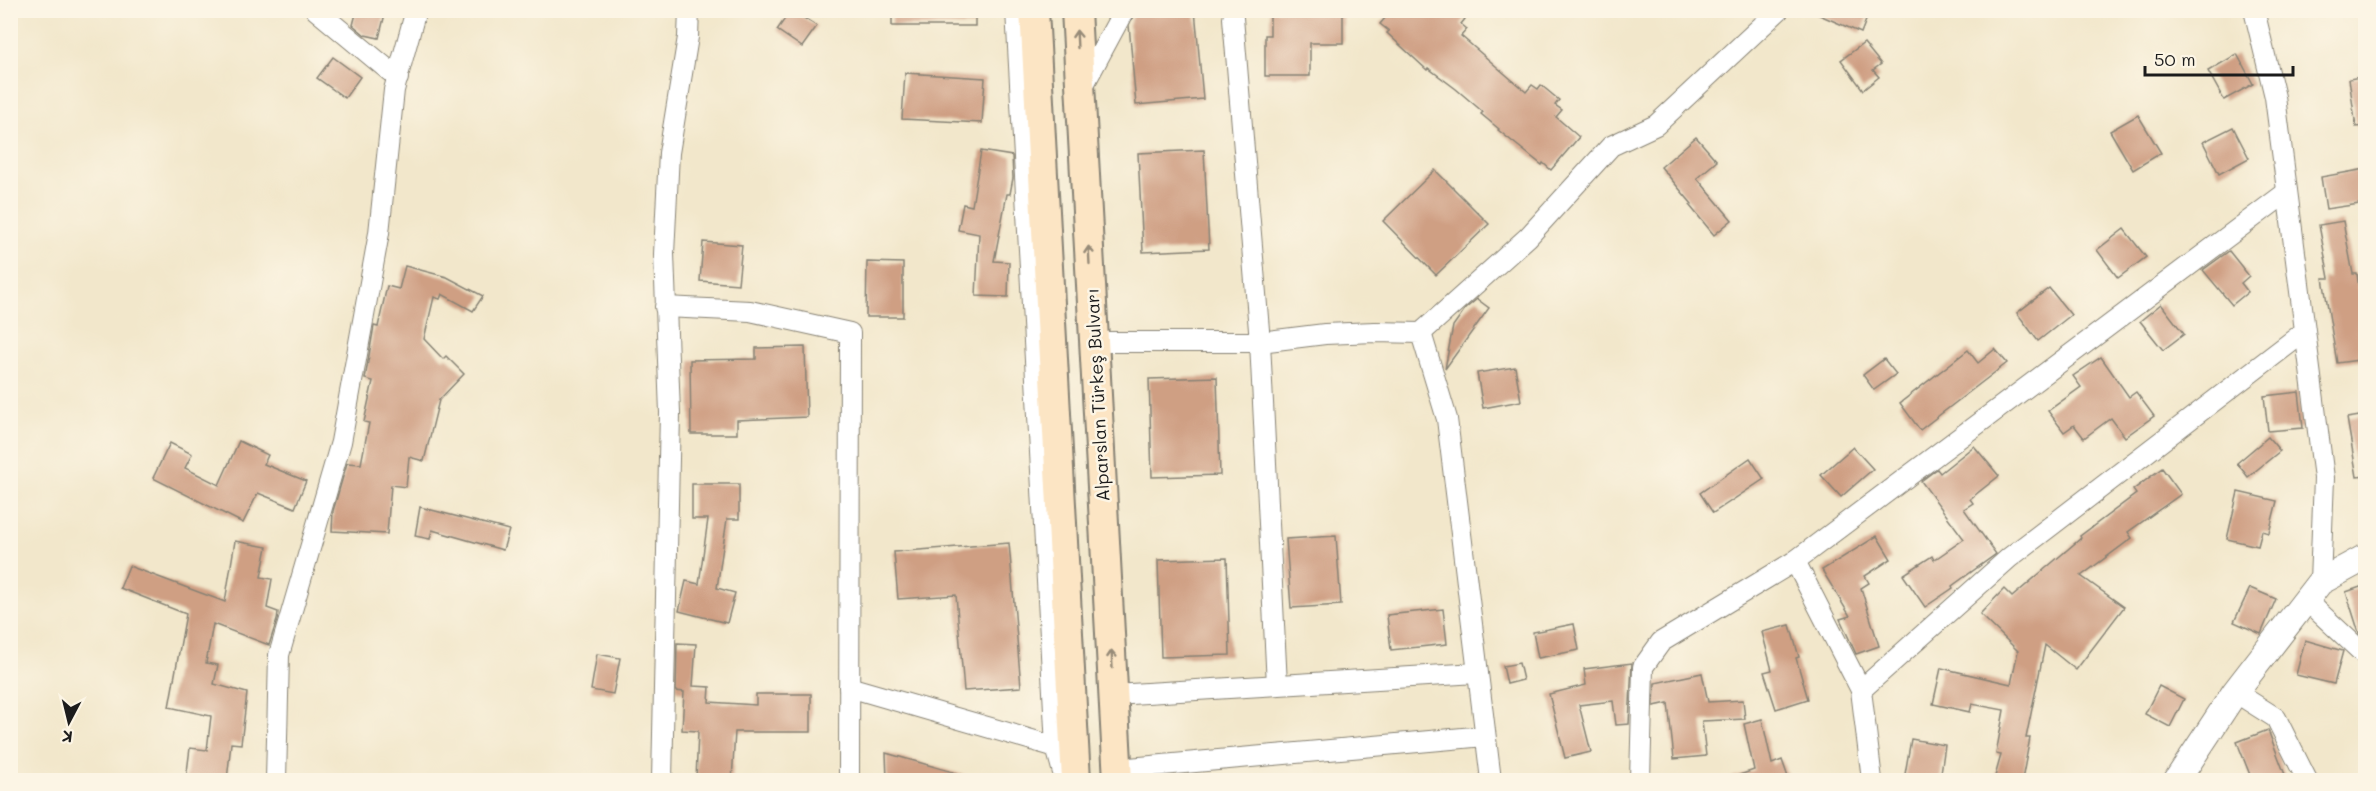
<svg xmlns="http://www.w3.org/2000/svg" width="2376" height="791" font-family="Mali,sans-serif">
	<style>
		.building { fill: #cf9f83 }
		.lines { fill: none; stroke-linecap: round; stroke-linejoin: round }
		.minor-casing { stroke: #878274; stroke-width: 22 }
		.tertiary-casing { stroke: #878274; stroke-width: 28 }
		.secondary-casing { stroke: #878274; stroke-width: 32 }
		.minor { stroke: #fff; stroke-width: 20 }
		.tertiary { stroke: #fff; stroke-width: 26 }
		.secondary { stroke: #fce5c4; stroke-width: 28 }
		.oneway { stroke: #978b78 }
		.labels { text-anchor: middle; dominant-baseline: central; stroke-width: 5; stroke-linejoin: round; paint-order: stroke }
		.street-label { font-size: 18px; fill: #1c1c1c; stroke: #fcf5e5 }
	</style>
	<rect width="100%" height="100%" fill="#fcf5e5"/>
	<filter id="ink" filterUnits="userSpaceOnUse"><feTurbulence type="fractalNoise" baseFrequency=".0167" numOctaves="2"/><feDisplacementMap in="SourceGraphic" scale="12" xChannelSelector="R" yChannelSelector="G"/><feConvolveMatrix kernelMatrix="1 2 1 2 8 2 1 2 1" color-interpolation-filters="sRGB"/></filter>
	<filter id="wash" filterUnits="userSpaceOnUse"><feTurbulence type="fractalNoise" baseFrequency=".008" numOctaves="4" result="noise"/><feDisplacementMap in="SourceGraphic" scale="24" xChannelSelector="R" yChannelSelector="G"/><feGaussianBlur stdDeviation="1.35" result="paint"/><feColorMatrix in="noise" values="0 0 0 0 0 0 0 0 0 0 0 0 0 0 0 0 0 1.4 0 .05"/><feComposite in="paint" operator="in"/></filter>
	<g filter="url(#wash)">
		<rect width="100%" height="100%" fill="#f2e7cb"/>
		<g id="blocks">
			<g class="building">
				<path d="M357 10H386L379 38 365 35 353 25Z"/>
				<path d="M791 10 817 26 802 47 777 30Z"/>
				<rect x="892" y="10" width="83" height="16"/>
				<path d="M1136 10H1195L1203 99 1136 105 1129 25Z"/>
				<path d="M1270 10H1343V43H1310V76H1265V35H1270Z"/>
				<path d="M1392 10H1454L1465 19 1461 24 1467 29 1461 36 1526 92 1532 85 1538 89 1541 85 1559 100 1555 105 1562 110 1556 117 1579 137 1551 170 1543 163 1542 165 1498 130 1499 129 1481 114 1483 112 1456 89 1428 68 1427 70 1387 33 1389 31 1380 24Z"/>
				<path d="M1808 10H1870L1861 33Z"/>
				<path d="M1864 43 1881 64 1873 70 1879 77 1863 90 1841 60Z"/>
				<path d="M2237 54 2253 84 2224 100 2208 71Z"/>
				<path d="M333 57 360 77 345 98 317 78Z"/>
				<path d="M905 73 985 78 982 123 902 119Z"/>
				<path d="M2366 76V126L2356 127 2349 79Z"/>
				<path d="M2138 115 2161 153 2133 170 2110 131Z"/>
				<path d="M2233 127 2249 158 2219 174 2203 142Z"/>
				<path d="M1696 137 1717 161 1697 178 1732 220 1714 235 1690 206 1692 204 1661 167Z"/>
				<path d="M1204 150 1209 249 1143 252 1138 153Z"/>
				<path d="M981 151 1012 156 1013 178 1010 194H1007L994 261 1009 262 1008 297 976 296 979 234 958 230 963 204 972 206Z"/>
				<path d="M2366 169V203L2326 209 2321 177Z"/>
				<path d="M1435 170 1489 224 1436 275 1383 221Z"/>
				<path d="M2343 221 2353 274H2357L2360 296 2366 295V359L2337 363 2323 278H2329L2319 225Z"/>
				<path d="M2124 229 2146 257 2118 278 2097 250Z"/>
				<path d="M703 242 742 245 738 284 700 281Z"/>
				<path d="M2229 251 2249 276 2241 283 2248 292 2232 305 2203 270Z"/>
				<path d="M867 262 903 263V317H866Z"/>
				<path d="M405 266 447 277 483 296 473 311 442 294 440 299 434 297 424 339 443 359 446 356 464 374 439 400 424 461 409 457 406 487 391 485 387 534 332 531 333 511 347 463 361 464 369 423 364 422 373 381 365 379 374 326 378 327 387 286 399 289Z"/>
				<path d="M2049 288 2071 315 2038 341 2017 313Z"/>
				<path d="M1477 299 1489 308 1445 369 1453 326 1465 309Z"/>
				<path d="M2161 304 2184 334 2163 350 2140 321Z"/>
				<path d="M805 347 807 417 737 420V434H691L690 360 756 359V348Z"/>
				<path d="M1995 349 2007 363 1920 430 1900 403 1968 350 1978 363Z"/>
				<path d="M2101 357 2129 397 2136 392 2154 416 2125 437 2111 418 2084 438 2074 425 2064 432 2048 411 2081 387 2073 376Z"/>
				<path d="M1884 359 1896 374 1874 390 1863 375Z"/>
				<path d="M1515 367 1521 401 1483 408 1477 373Z"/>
				<path d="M1217 377 1220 475 1152 477 1149 379Z"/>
				<path d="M2299 392 2303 428 2268 431 2264 396Z"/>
				<path d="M2366 415V476L2357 477 2347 418Z"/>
				<path d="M2268 437 2280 451 2248 477 2237 463Z"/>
				<path d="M239 441 268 455 264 464 306 481 295 508 258 493 243 523 153 478 170 443 192 454 185 468 219 485Z"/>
				<path d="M1974 446 1999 476 1970 499 1973 503 1964 509 1996 554 1952 586 1953 588 1925 607 1903 575 1932 556 1934 560 1964 539 1921 481 1937 469 1940 473Z"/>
				<path d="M1853 447 1873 469 1841 497 1821 475Z"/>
				<path d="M1750 458 1764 479 1713 513 1700 493Z"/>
				<path d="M2162 468 2181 494 2128 532 2132 538 2081 576 2124 607 2076 670 2045 645 2026 738H2030L2022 780H1994L2001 755 1996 754 2004 710 1972 704 1970 712 1933 704 1941 668 2011 684 2018 651 1980 614 2004 589 2012 597 2081 538 2080 536 2136 494 2133 490Z"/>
				<path d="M692 484H739V519H727L717 588 735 593 727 623 679 611 686 581 699 584 708 519H692Z"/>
				<path d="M2238 492 2277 501 2269 533 2262 531 2258 546 2227 539Z"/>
				<path d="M420 507 509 530 503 550 432 530 430 539 415 536Z"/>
				<path d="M1336 536 1341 605 1291 608 1286 539Z"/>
				<path d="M1877 536 1891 559 1865 576 1869 583 1861 588 1879 646 1856 654 1840 619 1850 616 1822 570Z"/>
				<path d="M235 541 267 547 261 577 272 579 267 608 278 612 277 620 269 645 213 624 206 663 218 665 214 684 247 693 241 744 231 743 227 780H186L190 748 207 750 211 716 169 707 186 614 120 588 129 566 225 602Z"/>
				<path d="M1009 543 1021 687 964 691 956 595 898 599 894 552Z"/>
				<path d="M1227 558 1230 655 1161 657 1158 560Z"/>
				<path d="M2366 585V639L2359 633 2346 592Z"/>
				<path d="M2250 588 2276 599 2261 634 2234 622Z"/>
				<path d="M1443 609 1447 644 1391 650 1387 615Z"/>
				<path d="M1574 624 1579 650 1538 658 1533 632Z"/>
				<path d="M1790 625 1799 657 1796 658 1808 699 1776 709 1764 672 1772 670 1762 632Z"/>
				<path d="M2305 640 2343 651 2334 684 2296 675Z"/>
				<path d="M677 643 696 644 693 686 710 687 709 702 756 705V694H811V732H735L732 780H696L698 731 682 730 684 692 676 691Z"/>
				<path d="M597 654 620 658 613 694 591 690Z"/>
				<path d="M1519 663 1523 680 1507 684 1503 666Z"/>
				<path d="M1632 663 1629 724 1616 725 1613 701 1579 705 1591 752 1565 758 1549 694 1586 685 1584 669Z"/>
				<path d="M1702 673 1708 702 1743 700 1745 719 1702 721 1706 756 1674 759 1668 703 1654 706 1655 683Z"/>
				<path d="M2159 686 2184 699 2170 727 2145 714Z"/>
				<path d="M1762 719 1772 764 1782 760 1789 780H1732L1731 778 1754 770 1744 724Z"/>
				<path d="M2268 730 2287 780H2252L2237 742Z"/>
				<path d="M1911 739 1945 745 1940 780H1904Z"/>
				<path d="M886 753 967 776 966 780H887Z"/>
			</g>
		</g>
	</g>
	<g filter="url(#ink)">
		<use href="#blocks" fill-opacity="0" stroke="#878274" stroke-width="1.5"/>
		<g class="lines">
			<defs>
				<g id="minor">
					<path d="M316 10 398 78"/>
					<path d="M1016 10 1056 747 1065 780"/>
					<path d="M2254 10 2275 97 2324 478 2320 582"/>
					<path d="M1233 18 1260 342 1277 685"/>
					<path d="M1081 90 1124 10"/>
					<path d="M665 307 750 311 850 333 849 780"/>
					<path d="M1421 333 1528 237 1611 146 1656 125 1779 10"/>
					<path d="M1094 342H1260L1325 334 1375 332 1421 333 1447 419 1491 780"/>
					<path d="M1795 561 1861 690 1872 780"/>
					<path d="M2306 600 2366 656"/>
					<path d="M849 687 1056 747"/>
					<path d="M1861 690 2009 558 2304 332"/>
					<path d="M2235 692 2276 718 2307 780"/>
					<path d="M1114 695 1477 673"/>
					<path d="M1118 769 1485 736"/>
					<path d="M276 780 279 655 341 442 379 233 394 90 416 10"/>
					<path d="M662 780 670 413 664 254 669 153 688 37 689 10"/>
					<path d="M1640 780 1643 667 1661 642 1795 561 2287 192"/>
				</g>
				<path id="tertiary" d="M2177 780 2235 692 2320 582 2366 557"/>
				<g id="secondary">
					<path d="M1034 10 1076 780"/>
					<path d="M1076 10 1118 780"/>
				</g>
			</defs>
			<use href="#minor" class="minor-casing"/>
			<use href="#tertiary" class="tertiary-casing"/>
			<use href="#secondary" class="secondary-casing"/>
			<use href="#minor" class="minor"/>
			<use href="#tertiary" class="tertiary"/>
			<use href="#secondary" class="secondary"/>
		</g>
		<defs><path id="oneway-shaft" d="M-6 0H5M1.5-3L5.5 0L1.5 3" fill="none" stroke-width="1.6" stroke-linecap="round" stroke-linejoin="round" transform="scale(1.5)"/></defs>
		<g class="oneway">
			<use href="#oneway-shaft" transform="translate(1077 39) rotate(-93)"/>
			<use href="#oneway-shaft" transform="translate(1089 255) rotate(-93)"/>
			<use href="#oneway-shaft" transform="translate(1112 659) rotate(-93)"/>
		</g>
	</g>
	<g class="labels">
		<g class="street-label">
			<text transform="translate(1097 395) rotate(-93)">Alparslan Türkeş Bulvarı</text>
		</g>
	</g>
	<rect width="2376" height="791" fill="none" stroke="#fcf5e5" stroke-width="36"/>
	<g transform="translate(69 722) rotate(187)" stroke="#fcf5e5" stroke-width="4.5" paint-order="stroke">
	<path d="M0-4.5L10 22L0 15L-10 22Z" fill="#1c1c1c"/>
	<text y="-9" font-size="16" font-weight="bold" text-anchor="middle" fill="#1c1c1c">K</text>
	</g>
	<path d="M2145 66v9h148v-9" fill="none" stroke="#1c1c1c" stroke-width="3"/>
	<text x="2154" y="66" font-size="18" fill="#1c1c1c" stroke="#fcf5e5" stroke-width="4.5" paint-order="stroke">50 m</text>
</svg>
